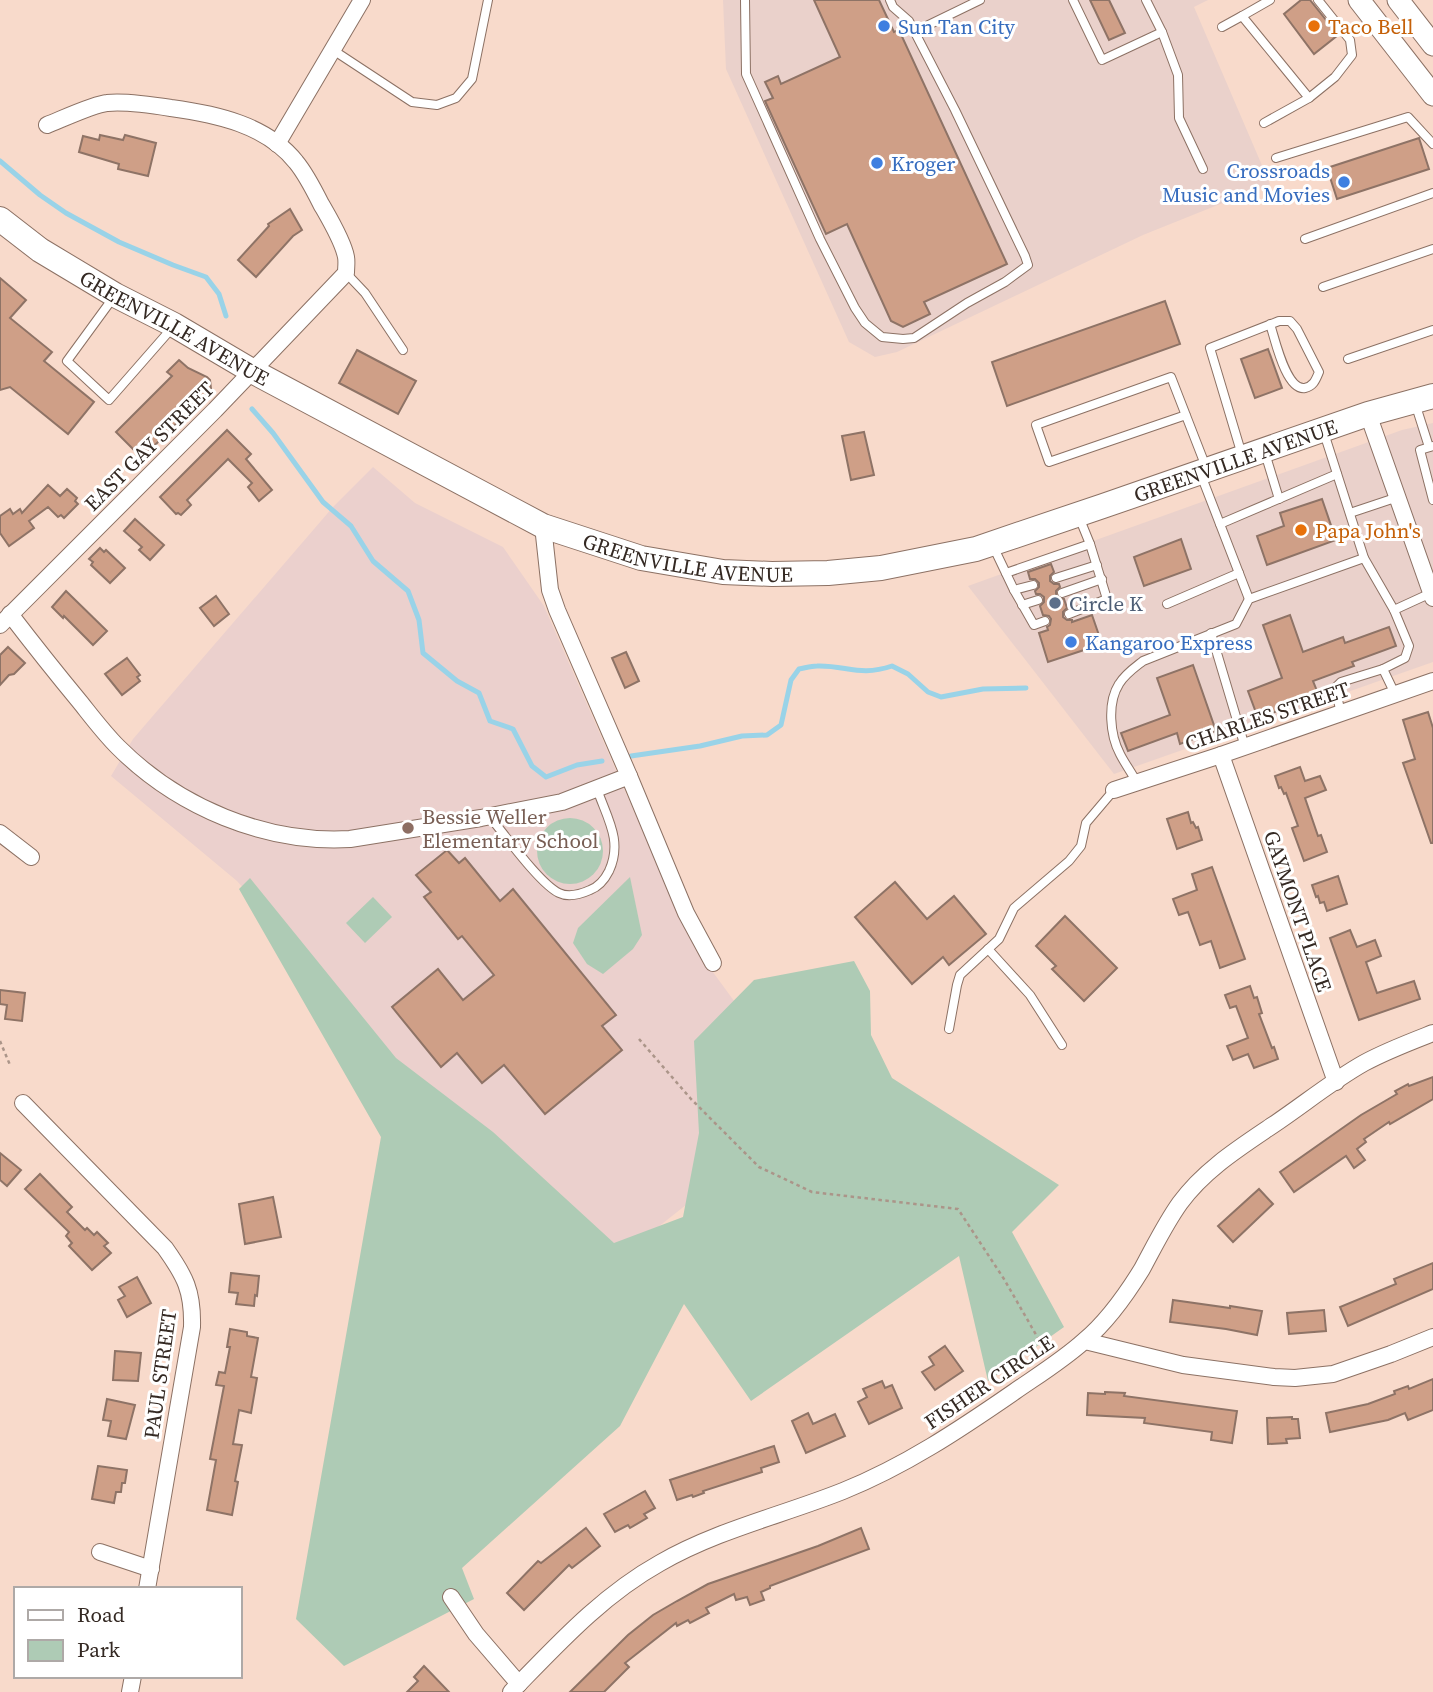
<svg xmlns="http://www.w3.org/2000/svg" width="1433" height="1692" font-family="'Source Serif 4',serif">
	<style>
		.commercial { fill: #ead1cb }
		.education { fill: #ebd0cd }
		.green { fill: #aecbb5 }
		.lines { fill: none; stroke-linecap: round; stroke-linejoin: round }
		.stream { stroke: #99d3e8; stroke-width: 5 }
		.building { fill: #cf9f87; stroke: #8e7366; stroke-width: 2 }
		.lane-casing { stroke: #8c7164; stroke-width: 10 }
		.street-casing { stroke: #8c7164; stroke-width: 18 }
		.secondary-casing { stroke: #8c7164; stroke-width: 23 }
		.primary-casing { stroke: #8c7164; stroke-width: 26 }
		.path { stroke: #ab9589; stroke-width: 2.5; stroke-dasharray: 3.5 3.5; stroke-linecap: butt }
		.lane { stroke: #fff; stroke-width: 8 }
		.street { stroke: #fff; stroke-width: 16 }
		.secondary { stroke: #fff; stroke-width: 21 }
		.primary { stroke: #fff; stroke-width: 24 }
		.shop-dot { fill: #3f7fe0; stroke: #fff; stroke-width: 2.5 }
		.food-dot { fill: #e8710a; stroke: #fff; stroke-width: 2.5 }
		.service-dot { fill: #5c6f8a; stroke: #fff; stroke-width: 2.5 }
		.education-dot { fill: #8d6e63; stroke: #fff; stroke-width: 2.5 }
		.labels { text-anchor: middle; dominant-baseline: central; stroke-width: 6; stroke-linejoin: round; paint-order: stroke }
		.shop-label { font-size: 21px; fill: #366cbe; stroke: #fff; text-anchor: start }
		.food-label { font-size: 21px; fill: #c56008; stroke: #fff; text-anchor: start }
		.street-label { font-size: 21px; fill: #342923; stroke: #fff }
		.service-label { font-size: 21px; fill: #4e5e75; stroke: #fff; text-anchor: start }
		.education-label { font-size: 21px; fill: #785e54; stroke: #fff; text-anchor: start }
	</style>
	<rect width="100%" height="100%" fill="#f8dacb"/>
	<g class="commercial">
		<path d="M723 0H1208L1194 7 1270 184 1143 235 897 352 875 357 849 342 726 69Z"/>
		<path d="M1433 423V662L1114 774 968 586 1402 430Z"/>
	</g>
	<path class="education" d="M373 467 415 503 503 547 544 606 685 928 696 949 811 1106 605 1269 385 1059 305 957 237 881 111 776 133 739 333 507Z"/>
	<g class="green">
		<circle cx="570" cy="851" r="33"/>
		<path d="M630 877 642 935 633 949 603 974 587 964 573 943 578 928Z"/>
		<path d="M250 878 396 1058 493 1132 614 1243 683 1217 699 1133 694 1041 754 980 854 961 870 991 871 1035 892 1078 1059 1185 1012 1232 1064 1327 988 1381 959 1256 751 1401 684 1304 620 1426 462 1568 474 1599 344 1666 296 1619 381 1137 239 889Z"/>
		<path d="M373 897 392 917 365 943 346 923Z"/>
	</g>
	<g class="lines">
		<g class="stream">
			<path d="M0 161 40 195 66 213 119 242 173 265 206 277 219 294 226 316"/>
			<path d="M252 409 273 433 323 502 351 526 373 561 408 591 419 620 423 653 457 681 479 693 490 721 513 729 532 766 546 777 577 765 602 761"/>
			<path d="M631 756 700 746 742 736 767 735 781 725 791 680 799 669C805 668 811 666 817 666 846 665 860 677 892 666L908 674 928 692 941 697 983 689 1026 688"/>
		</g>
	</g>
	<g class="building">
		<path d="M814 0H879L894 32 899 30 1007 264 924 302 930 314 903 327 891 321 847 224 826 234 765 101 773 98 765 82 778 76 781 84 840 57Z"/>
		<path d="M1090 0H1109L1125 33 1109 40Z"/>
		<path d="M1301 0H1310L1338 35 1314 54 1284 14Z"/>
		<path d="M100 135 123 140 125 135 156 143 148 176 118 169 119 164 79 152 83 136 99 140Z"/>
		<path d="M1419 138 1429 169 1337 199 1327 168Z"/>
		<path d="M290 209 302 230 293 236 256 277 238 260 269 226 268 224Z"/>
		<path d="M0 278 26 300 10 318 52 352 44 361 94 402 68 434 10 387 0 390Z"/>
		<path d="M1165 301 1180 344 1007 406 992 362Z"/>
		<path d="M1268 349 1282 388 1255 398 1241 359Z"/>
		<path d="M357 350 416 381 398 414 339 383Z"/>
		<path d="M179 360 188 368 207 377 210 380 211 389 142 458 116 432 172 376 167 372Z"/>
		<path d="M227 430 251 454 246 459 272 490 259 501 248 487 252 483 228 459 187 500 191 505 181 515 178 513 176 514 160 497Z"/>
		<path d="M864 432 874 475 851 480 842 436Z"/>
		<path d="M48 485 60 496 67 489 77 498 75 501 78 504 64 518 61 515 58 517 48 507 29 521 34 528 9 546 0 533V516L10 509 13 514 20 509 22 513Z"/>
		<path d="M1322 499 1336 540 1267 565 1257 536 1284 526 1280 513Z"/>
		<path d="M135 519 164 545 150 560 139 550 142 547 124 531Z"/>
		<path d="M1181 539 1191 569 1144 586 1134 557Z"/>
		<path d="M100 548 104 552 106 550 125 568 110 583 91 565 93 562 89 559Z"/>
		<path d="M1051 564 1054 572 1050 576V581L1054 584H1059L1060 587 1056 591V596L1060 599H1064L1067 608 1063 612V617L1067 620H1072V622L1092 615 1102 644 1048 662 1039 633 1048 630 1047 627 1050 625 1051 619 1049 616 1043 615 1040 606 1044 602V597L1040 594H1036L1035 591 1039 587V583L1035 579H1030L1028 572Z"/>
		<path d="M66 591 107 631 93 645 64 616 63 618 52 607Z"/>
		<path d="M216 596 229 614 214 626 200 608Z"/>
		<path d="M1290 615 1303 652 1343 637 1345 643 1389 627 1396 646 1352 662 1354 666 1313 681 1319 696 1258 718 1248 691 1282 678 1263 625Z"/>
		<path d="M8 647 25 663 14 674 9 675 0 685V655Z"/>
		<path d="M626 652 639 681 625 688 612 658Z"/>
		<path d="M127 658 140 675 137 677 140 681 122 695 105 674Z"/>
		<path d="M1193 665 1216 731 1180 744 1177 733 1128 751 1121 733 1170 715 1157 678Z"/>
		<path d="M1428 712 1433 728V843H1431L1403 763 1415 759 1403 720Z"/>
		<path d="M1300 767 1305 781 1320 776 1326 790 1305 798 1318 836 1321 835 1327 852 1304 861 1292 828 1298 826 1286 793 1284 794 1281 787 1279 788 1275 776Z"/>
		<path d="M1188 812 1191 823 1193 822 1196 828 1198 827 1202 840 1177 849 1167 819Z"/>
		<path d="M447 850 459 863 465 858 500 901 513 889 616 1015 602 1026 622 1050 545 1114 504 1065 482 1083 457 1053 441 1067 392 1007 438 969 463 1000 494 975 462 936 458 939 424 897 431 892 416 875Z"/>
		<path d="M1212 867 1245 959 1220 968 1211 941 1200 945 1188 912 1179 915 1173 899 1197 890 1192 874Z"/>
		<path d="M1338 876 1347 904 1327 911 1324 902 1320 903 1318 896 1316 897 1312 885Z"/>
		<path d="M895 882 927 919 954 896 986 934 949 965 943 957 912 984 855 917Z"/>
		<path d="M1065 916 1117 968 1084 1001 1052 969 1056 966 1036 946Z"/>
		<path d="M1350 930 1357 947 1375 940 1381 956 1366 962 1377 993 1414 981 1420 999 1359 1020 1330 938Z"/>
		<path d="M1250 986 1254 998 1257 997 1262 1013 1259 1014 1272 1048 1274 1047 1278 1059 1254 1068 1248 1054 1233 1060 1227 1046 1248 1038 1236 1006 1230 1008 1225 995Z"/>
		<path d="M0 990 25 993 22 1021 5 1019 7 1005 0 1004Z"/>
		<path d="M1433 1077V1099L1390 1124 1389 1122 1364 1139 1366 1142 1357 1149 1365 1160 1354 1168 1346 1156 1294 1192 1280 1172 1361 1115 1397 1094 1395 1091 1408 1084 1409 1086Z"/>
		<path d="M0 1153 21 1170 7 1186 0 1180Z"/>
		<path d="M40 1174 72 1207 67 1212 85 1230 87 1228 94 1235 97 1232 108 1243 104 1246 111 1253 92 1270 69 1246 72 1243 66 1236 69 1232 25 1189Z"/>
		<path d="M1259 1189 1273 1204 1233 1242 1218 1226Z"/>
		<path d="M273 1197 281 1237 245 1244 239 1204Z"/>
		<path d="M1433 1263V1289L1348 1326 1340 1307 1396 1284 1394 1279Z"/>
		<path d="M231 1273 259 1276 257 1296 255 1295 254 1306 236 1304 238 1293 229 1292Z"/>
		<path d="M137 1277 151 1303 127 1317 118 1300 125 1296 119 1287Z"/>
		<path d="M1173 1300 1230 1308V1306L1262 1311 1257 1335 1226 1329 1170 1322Z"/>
		<path d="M1324 1310 1326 1331 1289 1334 1287 1313Z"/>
		<path d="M230 1329 247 1332V1336L258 1338 251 1377 257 1378 251 1413 239 1410 233 1444 242 1445 235 1481 238 1482 232 1515 207 1510 216 1460 210 1459 224 1386 216 1385 219 1372 225 1373 230 1347H227Z"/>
		<path d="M945 1346 963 1371 935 1390 922 1372 934 1365 929 1357Z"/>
		<path d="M115 1351 141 1353 138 1381 113 1380Z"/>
		<path d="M1433 1379V1410L1408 1420 1405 1413 1388 1420 1330 1432 1326 1413 1368 1404 1395 1394 1394 1391 1408 1386 1409 1389Z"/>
		<path d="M882 1381 885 1388 892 1385 902 1408 869 1424 858 1402 867 1397 863 1389Z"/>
		<path d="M1105 1392 1125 1393 1124 1396 1237 1411 1232 1443 1211 1440 1212 1432 1144 1423 1145 1418 1087 1415 1088 1393 1105 1394Z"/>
		<path d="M107 1399 135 1405 126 1439 108 1436 111 1421 103 1420Z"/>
		<path d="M808 1413 813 1424 835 1414 845 1436 806 1453 792 1421Z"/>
		<path d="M1292 1417V1419H1298L1300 1438 1286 1439 1287 1443 1268 1444 1267 1418Z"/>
		<path d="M774 1446 779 1462 761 1468 762 1472 703 1491 704 1493 693 1497 692 1495 677 1500 670 1480Z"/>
		<path d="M98 1466 127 1470 125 1483H122L121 1492H116L114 1503 92 1499Z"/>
		<path d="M645 1491 655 1508 644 1514 647 1518 630 1528 628 1525 615 1532 604 1514Z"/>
		<path d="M586 1528 600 1546 572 1568 569 1565 524 1610 507 1593 538 1561 541 1563Z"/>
		<path d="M861 1528 869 1549 770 1586V1588L761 1592 764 1600 750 1605 747 1597 736 1600 734 1594 706 1608 709 1613 690 1623 688 1620 677 1626 676 1623 625 1663 629 1667 604 1692H570L628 1635 653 1615 677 1601 708 1584 818 1546Z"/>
		<path d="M424 1666 449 1692H407L418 1681 414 1677Z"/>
	</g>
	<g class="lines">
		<defs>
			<g id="lane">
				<path d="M745 0 746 74 820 239 855 308 865 323 882 337 903 339 914 338 967 303 1005 282 1028 265 1025 256 955 110 909 21 893 7 890 0"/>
				<path d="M1073 0 1102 60 1162 32 1146 0"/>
				<path d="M1270 0 1242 16 1309 98"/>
				<path d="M1222 27 1242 16"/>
				<path d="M914 32 980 0"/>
				<path d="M1162 32 1178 75 1179 118 1203 169"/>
				<path d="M333 50 412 102 437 105 456 98 472 79 488 0"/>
				<path d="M1264 123 1309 98 1335 77 1352 55 1350 40 1318 0"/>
				<path d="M1276 158 1408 117 1433 144"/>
				<path d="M1305 239 1433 193"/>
				<path d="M346 273 365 293 403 350"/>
				<path d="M1323 287 1433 249"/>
				<path d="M113 298 67 361 109 400 172 328"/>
				<path d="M1348 359 1433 330"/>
				<path d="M1415 403 1429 447"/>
				<path d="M1186 415 1049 462 1036 425 1171 377 1206 467"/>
				<path d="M1324 433 1364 558 1394 610 1409 646 1405 658 1383 669 1395 694"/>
				<path d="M1433 446 1420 450 1433 500"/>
				<path d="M1265 453 1279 499"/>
				<path d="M1242 455 1210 348 1279 321H1290L1297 329 1319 372C1316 379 1314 386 1305 388 1286 391 1275 339 1270 324"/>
				<path d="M1201 475 1249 599"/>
				<path d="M1350 513 1398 497"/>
				<path d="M1079 517 1090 544"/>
				<path d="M1220 524 1337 474"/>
				<path d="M993 546 1014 590 1034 625 1045 621"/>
				<path d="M1006 573 1090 544 1107 599 1069 614"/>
				<path d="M1056 578 1097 565"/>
				<path d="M1014 590 1033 585"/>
				<path d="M1062 593 1102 579"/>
				<path d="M1167 604 1239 573"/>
				<path d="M1022 605 1038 600"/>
				<path d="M1394 610 1431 593"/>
				<path d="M1211 633 1245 747"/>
				<path d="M1341 713 1335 688 1341 682 1383 669"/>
				<path d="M1137 783C1132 773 1125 764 1120 754 1110 735 1107 703 1119 684 1125 674 1134 668 1143 661L1236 624 1249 599 1364 558"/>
				<path d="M490 817C505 835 540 884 559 893 569 898 581 894 590 890 598 887 605 879 609 871 623 841 607 818 597 789"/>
				<path d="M988 949 1030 995 1062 1045"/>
				<path d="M949 1029 957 985 960 975 999 939 1014 908 1069 861 1081 846 1086 823 1114 790"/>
			</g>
			<g id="street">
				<path d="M277 144 362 0"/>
				<path d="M1368 414 1433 598"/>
				<path d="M10 614C33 644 56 673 80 702 92 717 104 733 118 747 178 807 265 844 350 839L481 818 562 802 629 776 557 610 550 590 543 526"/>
				<path d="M0 625 215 410 346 273C346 268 347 262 346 257 343 241 329 218 321 204 314 190 306 174 296 162 267 125 216 114 171 108 152 105 125 101 107 103 94 104 60 120 47 125"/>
				<path d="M1221 755 1336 1082"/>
				<path d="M629 776 686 913 713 963"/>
				<path d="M1114 790 1221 755 1433 681"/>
				<path d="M0 833 31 857"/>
				<path d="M23 1103 165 1248C185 1276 193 1291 192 1327L147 1589"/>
				<path d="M1085 1341 1183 1365 1274 1377 1295 1378 1333 1374 1391 1354 1433 1337"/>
				<path d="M100 1552 151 1569"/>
				<path d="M451 1597 476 1634 519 1684"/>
				<path d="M130 1692 133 1676"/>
				<path d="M511 1692C557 1645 601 1596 660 1563 717 1530 783 1515 843 1491 905 1466 959 1430 1014 1392 1037 1376 1063 1360 1084 1341 1108 1321 1126 1295 1142 1269 1154 1247 1165 1224 1180 1203 1204 1170 1239 1148 1273 1125 1303 1105 1332 1081 1364 1063 1386 1051 1410 1042 1433 1033"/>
			</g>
			<g id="secondary">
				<path d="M1359 0 1433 95"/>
				<path d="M1398 0 1433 45"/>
			</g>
			<g id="primary">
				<path id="s1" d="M0 219 40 250 115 295 174 325 252 371 543 526 641 558 723 572 772 574 828 573 881 568 976 549 1103 506 1368 414 1433 396"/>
			</g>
		</defs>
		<use href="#lane" class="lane-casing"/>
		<use href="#street" class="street-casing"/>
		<use href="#secondary" class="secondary-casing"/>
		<use href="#primary" class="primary-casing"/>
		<g class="path">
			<path d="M639 1039 691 1099 759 1167 812 1192 958 1209 1004 1279 1046 1352"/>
			<path d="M0 1041 10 1065"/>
		</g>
		<use href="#lane" class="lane"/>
		<use href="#street" class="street"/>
		<use href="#secondary" class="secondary"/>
		<use href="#primary" class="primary"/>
	</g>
	<g class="shop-dot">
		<circle cx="884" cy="26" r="7"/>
		<circle cx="877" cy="163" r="7"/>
		<circle cx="1344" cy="182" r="7"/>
		<circle cx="1071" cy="642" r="7"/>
	</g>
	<g class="food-dot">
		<circle cx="1314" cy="26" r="7"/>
		<circle cx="1301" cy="530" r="7"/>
	</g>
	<circle class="service-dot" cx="1055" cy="603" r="7"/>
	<circle class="education-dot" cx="408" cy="828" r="7"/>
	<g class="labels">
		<g class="shop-label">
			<text x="898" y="26">Sun Tan City</text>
			<text x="891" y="163">Kroger</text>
			<text x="1330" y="170" text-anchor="end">Crossroads<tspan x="1330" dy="24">Music and Movies</tspan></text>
			<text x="1085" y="642">Kangaroo Express</text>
		</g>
		<g class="food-label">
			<text x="1328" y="26">Taco Bell</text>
			<text x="1315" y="530">Papa John's</text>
		</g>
		<g class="street-label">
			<text stroke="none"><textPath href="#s1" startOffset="206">GREENVILLE AVENUE</textPath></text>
			<text transform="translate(149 446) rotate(-45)">EAST GAY STREET</text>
			<text stroke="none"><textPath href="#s1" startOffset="1340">GREENVILLE AVENUE</textPath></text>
			<text stroke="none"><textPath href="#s1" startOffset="774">GREENVILLE AVENUE</textPath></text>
			<text transform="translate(1267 716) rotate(-19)">CHARLES STREET</text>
			<text transform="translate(1298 911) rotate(71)">GAYMONT PLACE</text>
			<text transform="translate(160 1374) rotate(-82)">PAUL STREET</text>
			<text transform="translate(989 1382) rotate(-34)">FISHER CIRCLE</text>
		</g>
		<g class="service-label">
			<text x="1069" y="603">Circle K</text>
		</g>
		<g class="education-label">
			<text x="422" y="816">Bessie Weller<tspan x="422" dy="24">Elementary School</tspan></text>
		</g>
	</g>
	<rect x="14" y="1587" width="228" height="91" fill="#ffffff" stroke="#aea9a7" stroke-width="2"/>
	<rect x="28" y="1610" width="35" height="10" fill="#ffffff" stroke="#aea9a7" stroke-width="2"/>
	<text x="77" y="1622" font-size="21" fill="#342923">Road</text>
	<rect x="28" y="1640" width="35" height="21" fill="#aecbb5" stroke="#aea9a7" stroke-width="2"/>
	<text x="77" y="1657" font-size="21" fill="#342923">Park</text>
</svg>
